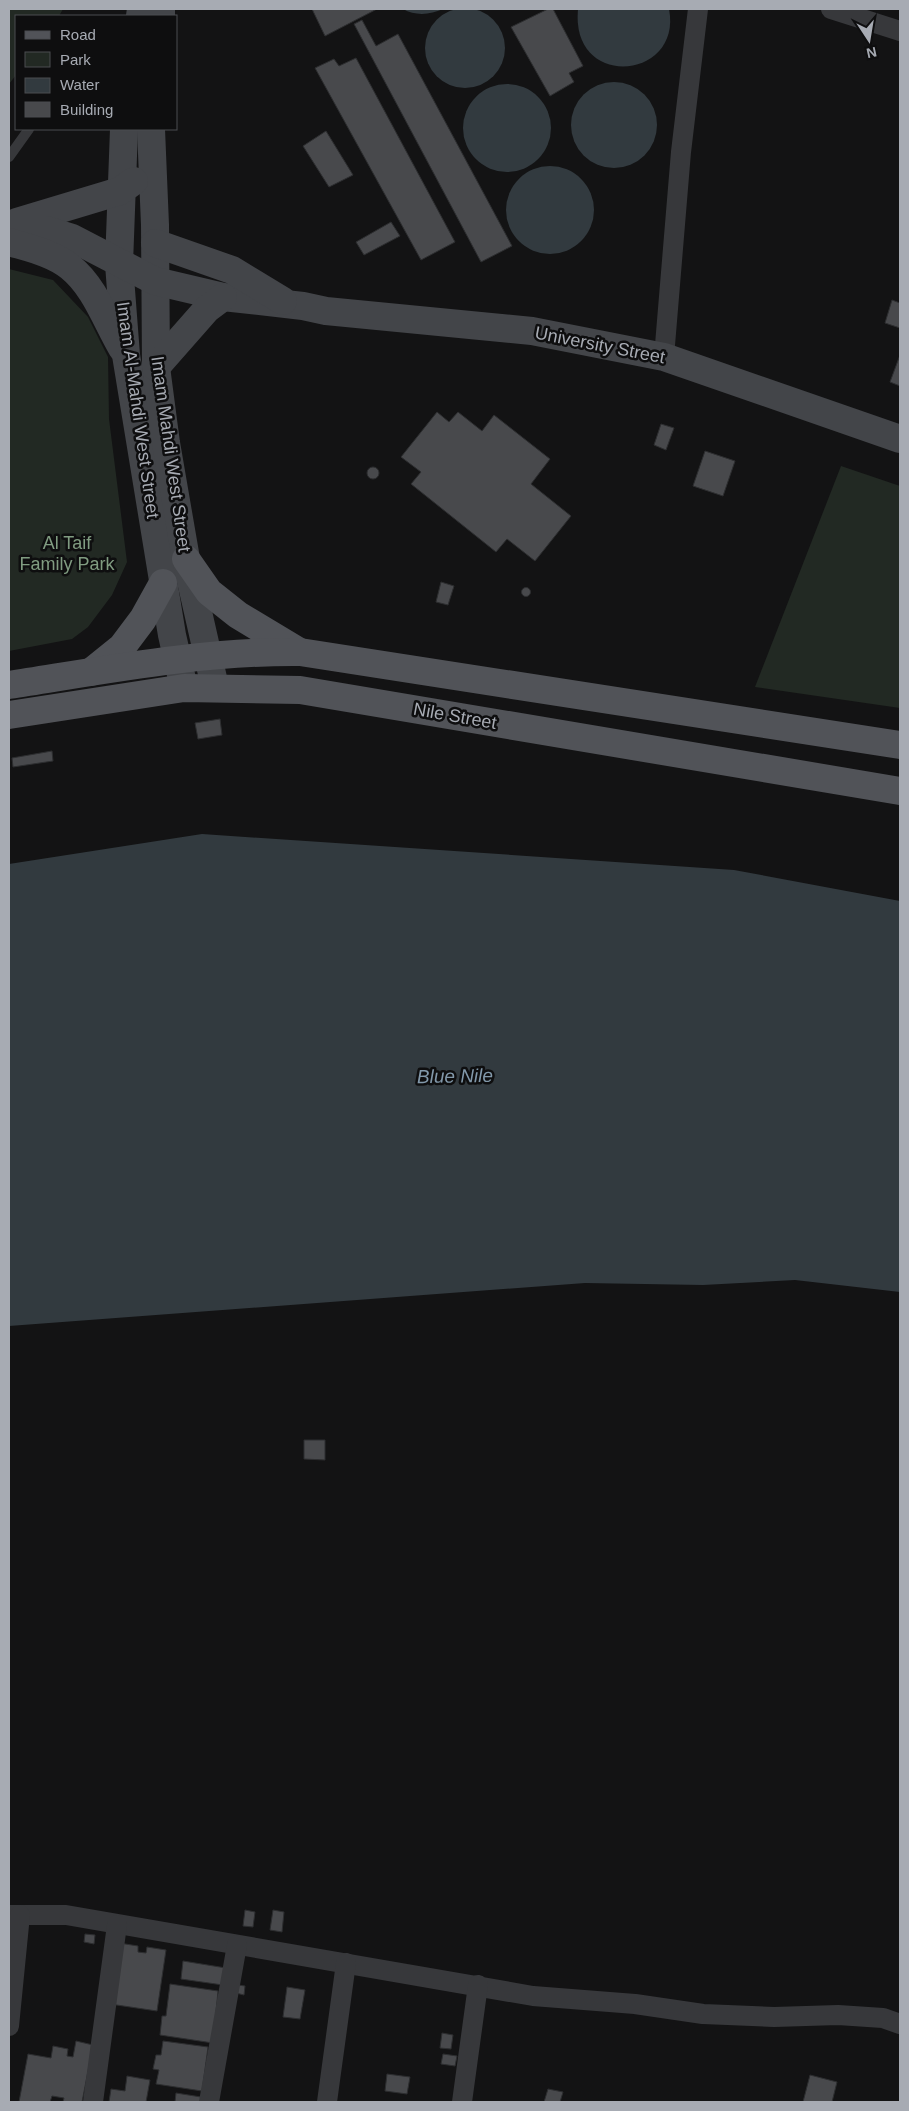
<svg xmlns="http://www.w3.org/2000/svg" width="909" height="2111" font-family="Arial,sans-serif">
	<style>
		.green { fill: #222923 }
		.water { fill: #323a3f }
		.building { fill: #48494c; stroke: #2d2e30 }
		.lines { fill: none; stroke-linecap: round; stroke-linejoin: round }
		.service { stroke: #37383b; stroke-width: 10 }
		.minor { stroke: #37383b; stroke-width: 20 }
		.secondary { stroke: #434549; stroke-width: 28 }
		.primary { stroke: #515358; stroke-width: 28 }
		.labels { text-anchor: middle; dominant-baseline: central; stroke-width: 5; stroke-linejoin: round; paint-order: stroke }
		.street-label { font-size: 18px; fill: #a7abb3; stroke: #0e0e0f }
		.park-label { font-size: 18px; fill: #809c81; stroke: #0e0e0f }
		.water-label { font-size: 19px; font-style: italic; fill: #8298aa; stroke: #0e0e0f }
	</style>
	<rect width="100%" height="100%" fill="#131314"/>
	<g class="green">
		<path d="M9 9H63L59 16H16V75L9 84Z"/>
		<path d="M9 269 53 280 88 317 108 357 109 419 127 562 112 595 88 627 72 639 9 651Z"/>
		<path d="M841 466 900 486V708L755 687Z"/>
	</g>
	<g class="water">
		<circle cx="465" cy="48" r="40"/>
		<path d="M403 9H443C430 15 415 16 403 9Z"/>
		<path d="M578 9H669C683 80 570 91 578 9Z"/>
		<circle cx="614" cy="125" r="43"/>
		<circle cx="507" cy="128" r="44"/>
		<circle cx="550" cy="210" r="44"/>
		<path d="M202 834 734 870 900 901V1292L795 1280 703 1285 585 1283 9 1326V864Z"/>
	</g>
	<g class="building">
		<path d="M312 9H377L325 36Z"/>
		<path d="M548 9H553L583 66 569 73 574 82 550 96 511 27Z"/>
		<path d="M362 20 376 46 398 34 512 246 481 262 354 24Z"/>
		<path d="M356 58 455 242 421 260 315 68 334 59 339 66Z"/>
		<path d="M326 131 353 175 329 187 303 146Z"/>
		<path d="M391 222 400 236 364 255 356 242Z"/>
		<path d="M892 300 900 303V328L885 323Z"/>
		<path d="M900 355V386L890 382Z"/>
		<path d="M437 412 449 422 458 412 482 431 494 415 550 459 531 484 571 516 535 561 507 539 496 552 411 484 421 472 401 457Z"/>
		<path d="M661 424 674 428 666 450 654 445Z"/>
		<path d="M705 451 735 461 723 496 693 486Z"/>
		<circle cx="373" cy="473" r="6"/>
		<path d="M441 582 454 586 448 605 436 602Z"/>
		<circle cx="526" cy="592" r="4.5"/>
		<path d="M220 719 222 735 198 739 195 723Z"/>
		<path d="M52 751 53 761 13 767 12 758Z"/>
		<path d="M304 1440H325V1460L304 1459Z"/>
		<path d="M245 1910 255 1912 253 1927 243 1926Z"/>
		<path d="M273 1910 284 1912 282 1932 270 1930Z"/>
		<path d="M85 1934 95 1935 94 1944 84 1942Z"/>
		<path d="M119 1943 138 1946V1952L146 1953 147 1947 166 1950 157 2011 110 2004Z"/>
		<path d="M183 1961 226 1968 223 1985 181 1979Z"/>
		<path d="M170 1984 218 1991 213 2043 160 2035 162 2016H166Z"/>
		<path d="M238 1985 245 1986 244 1995 236 1993Z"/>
		<path d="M287 1987 305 1990 300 2019 283 2017Z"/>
		<path d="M442 2033 453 2035 451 2049 440 2048Z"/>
		<path d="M76 2041 93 2045 82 2102H63L64 2098 52 2096 50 2102H19L28 2054 51 2058 53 2046 68 2049 67 2056 73 2057Z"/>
		<path d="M163 2041 208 2047 202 2091 156 2084 159 2070 153 2069 156 2055H161Z"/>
		<path d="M443 2054 457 2056 455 2066 441 2064Z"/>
		<path d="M387 2074 410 2077 407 2094 385 2091Z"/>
		<path d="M810 2075 837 2082 832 2102H803Z"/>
		<path d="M127 2076 150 2080 146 2102H109L111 2089 125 2091Z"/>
		<path d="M548 2089 563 2092 560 2102H544Z"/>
		<path d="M176 2093 201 2097 200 2102H175Z"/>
	</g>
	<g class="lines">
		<path class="service" d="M9 157 29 129"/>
		<g class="minor">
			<path d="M831 9 900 31"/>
			<path d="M664 357 681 152 698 9"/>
			<path d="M9 1915H66L533 1996 635 2004 703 2014 774 2017 838 2015 883 2018 900 2024"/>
			<path d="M9 2026 20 1915"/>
			<path d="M93 2102 117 1925"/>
			<path d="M209 2102 237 1945"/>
			<path d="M327 2102 346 1963"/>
			<path d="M462 2102 478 1985"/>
		</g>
		<g class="secondary">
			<path d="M140 16 141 9"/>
			<path d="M161 16V9"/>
			<path d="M124 129 119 264 126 355 172 635 184 688"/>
			<path d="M151 129 155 225 156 367 166 443 186 559 215 687"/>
			<path d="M17 222 120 191 134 181"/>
			<path d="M9 230H46L72 238 155 281 223 297 303 306 326 311 532 331 664 357 900 439"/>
			<path d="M9 242C29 248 53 253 70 267 95 287 106 321 122 348"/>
			<path d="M155 243 232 270 283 301"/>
			<path d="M156 367 207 309 223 297"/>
		</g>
		<g class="primary">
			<path d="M186 559 209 592 238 615 298 651"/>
			<path d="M91 672 122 647 143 619 163 583"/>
			<path d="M9 685C105 670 202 651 300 652L900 745"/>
			<path d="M9 715 184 688 300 690 900 791"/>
		</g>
	</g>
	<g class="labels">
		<g class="street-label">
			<text transform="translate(600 345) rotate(11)">University Street</text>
			<text transform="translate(138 410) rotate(82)">Imam Al-Mahdi West Street</text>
			<text transform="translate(171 454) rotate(82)">Imam Mahdi West Street</text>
			<text transform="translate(455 716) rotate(10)">Nile Street</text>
		</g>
		<g class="park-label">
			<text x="67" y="543">Al Taif<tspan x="67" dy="21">Family Park</tspan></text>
		</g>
		<g class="water-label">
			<text transform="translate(455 1076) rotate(-1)">Blue Nile</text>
		</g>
	</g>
	<rect width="909" height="2111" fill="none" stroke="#a7abb3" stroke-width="20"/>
	<rect x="15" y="15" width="162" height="115" fill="#0e0e0f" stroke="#4b4d51"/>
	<rect x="25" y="31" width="25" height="8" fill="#515358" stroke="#4b4d51"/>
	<text x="60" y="40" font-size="15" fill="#a7abb3">Road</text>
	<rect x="25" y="52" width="25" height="15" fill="#222923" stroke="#4b4d51"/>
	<text x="60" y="65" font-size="15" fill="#a7abb3">Park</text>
	<rect x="25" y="78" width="25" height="15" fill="#323a3f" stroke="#4b4d51"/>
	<text x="60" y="90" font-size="15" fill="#a7abb3">Water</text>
	<rect x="25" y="102" width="25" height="15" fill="#48494c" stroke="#4b4d51"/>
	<text x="60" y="115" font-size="15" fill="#a7abb3">Building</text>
	<g transform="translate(869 40) rotate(168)" stroke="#0e0e0f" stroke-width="4" paint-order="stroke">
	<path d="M0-4L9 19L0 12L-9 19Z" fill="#a7abb3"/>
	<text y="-8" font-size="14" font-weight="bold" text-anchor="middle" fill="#a7abb3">N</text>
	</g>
</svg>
